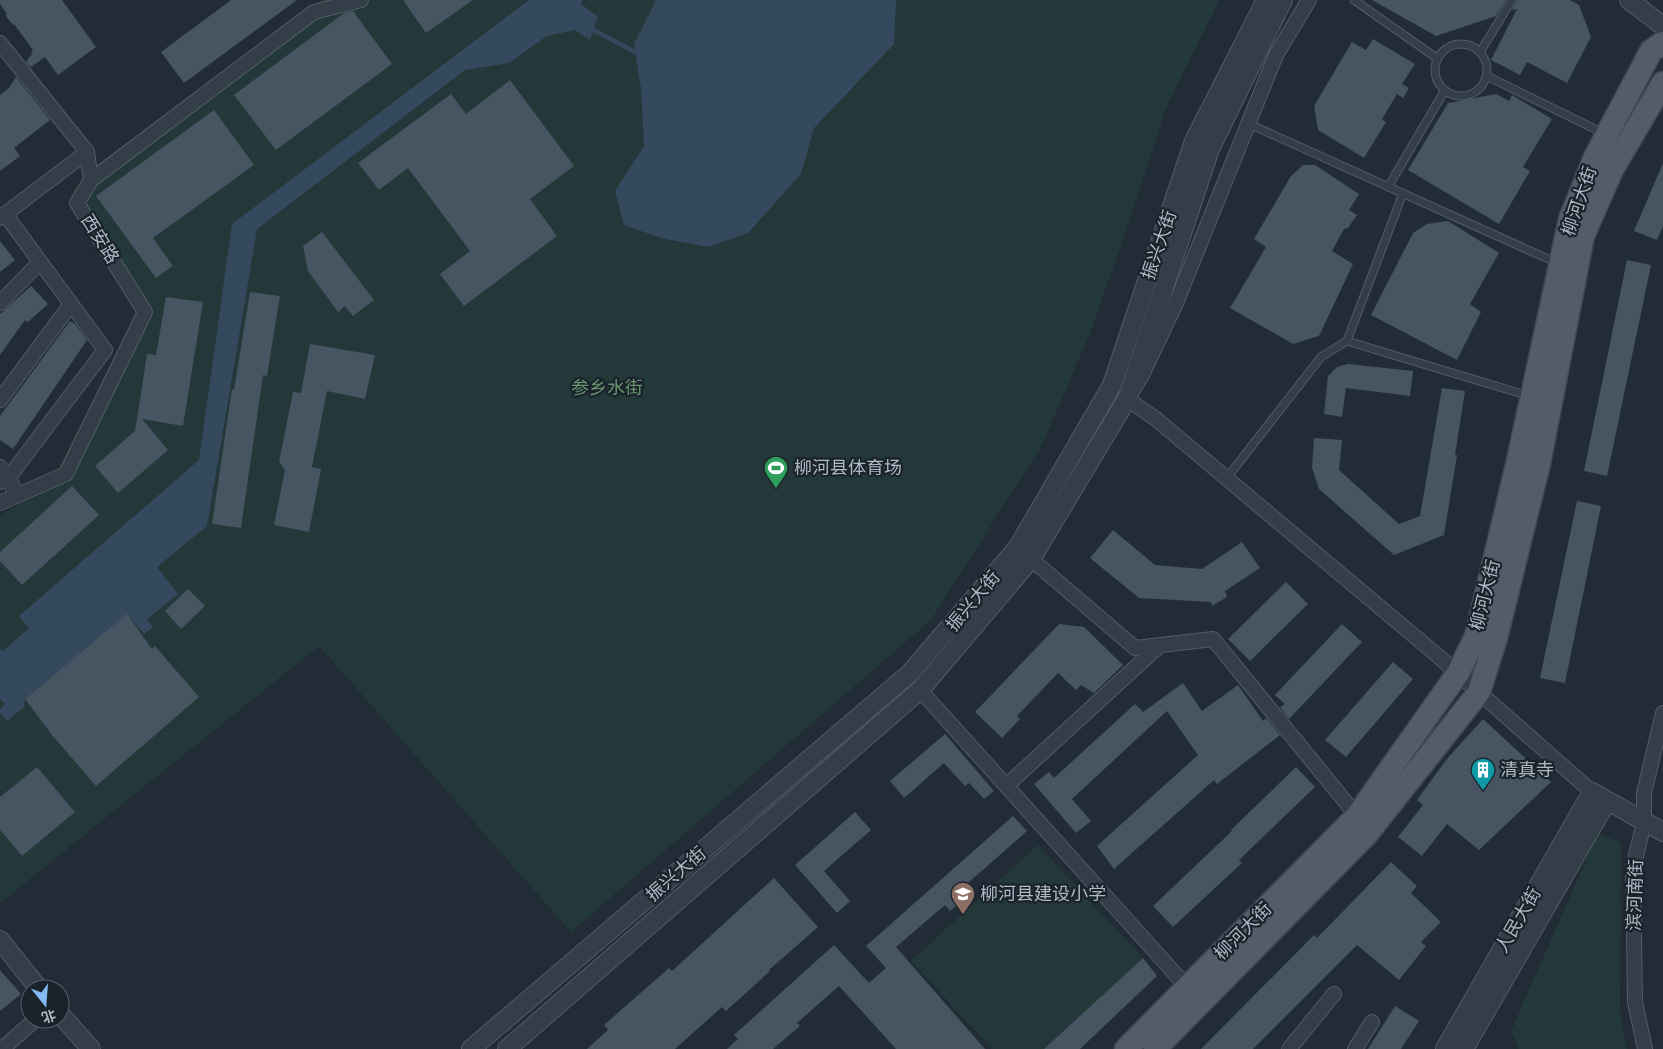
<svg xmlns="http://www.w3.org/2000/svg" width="1663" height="1049" font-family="'Fira Sans Condensed','Noto Sans SC',sans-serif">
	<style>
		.green { fill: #233838 }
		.water { fill: #35495e }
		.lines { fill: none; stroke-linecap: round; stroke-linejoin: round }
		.stream { stroke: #35495e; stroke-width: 4.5 }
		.building { fill: #475461 }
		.service-casing { stroke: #525c65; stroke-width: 9 }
		.minor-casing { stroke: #525c65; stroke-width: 16 }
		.tertiary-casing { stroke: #525c65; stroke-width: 20 }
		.primary-casing { stroke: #3e4751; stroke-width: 25 }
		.service { stroke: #343e48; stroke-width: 7 }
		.minor { stroke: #343e48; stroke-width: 14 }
		.tertiary { stroke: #343e48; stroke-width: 18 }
		.primary { stroke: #525d68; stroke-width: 22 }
		.labels { text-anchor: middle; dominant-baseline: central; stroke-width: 4.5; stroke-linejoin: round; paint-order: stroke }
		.street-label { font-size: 18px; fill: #afb9c4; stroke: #1a232c }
		.park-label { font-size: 18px; fill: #67946d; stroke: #1a232c }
		.poi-label { font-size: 18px; fill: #afb9c4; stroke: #1a232c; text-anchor: start }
	</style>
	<rect width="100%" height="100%" fill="#212c37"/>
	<g class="green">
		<path d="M322 0H1219L1166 108 1124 237 1089 336 1042 445 931 620 571 932 319 646 0 903V515L48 489 143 302 73 190Z"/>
		<path d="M1598 833 1621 843 1620 1010 1627 1049H1519L1511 1031Z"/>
		<path d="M1038 845 1143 958 1044 1049H992L911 961Z"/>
	</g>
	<g class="water">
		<path d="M529 0H582L581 4 598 17 590 40 575 30 547 36 509 63 465 70 257 229 207 526 157 567 178 594 147 619 153 627 144 634 127 615 25 699 24 707 7 721 0 713V709L5 704 0 699V649L3 651 29 628 19 616 199 460 232 224Z"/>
		<path d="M656 0H896L894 44 814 128 801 174 748 233 708 247 661 238 624 225 615 191 644 146 641 88 634 44Z"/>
	</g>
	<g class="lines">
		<path class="stream" d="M590 28 635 52"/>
	</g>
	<g class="building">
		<path d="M0 0H62L96 47 58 75 45 57 31 67 26 62 32 54 31 52 33 50 14 24 13 25 5 15 7 14 0 4Z"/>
		<path d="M231 0H297L184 83 161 52Z"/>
		<path d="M403 0H473L426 33Z"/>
		<path d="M1372 0H1506L1496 16 1436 36Z"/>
		<path d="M1517 0H1570L1579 5 1591 37 1567 83 1527 62 1520 75 1491 60 1517 9 1512 10Z"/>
		<path d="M353 11 392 64 276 150 234 95 344 13Z"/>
		<path d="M1373 39 1415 64 1402 84 1409 88 1403 98 1397 94 1382 119 1386 122 1364 158 1318 130 1314 106 1352 42 1366 50Z"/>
		<path d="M16 77 50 120 14 148 20 156 0 171V95L9 88Z"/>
		<path d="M510 80 574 166 530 199 557 236 464 306 440 274 470 251 408 168 379 190 358 163 451 94 466 114Z"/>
		<path d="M1496 94 1509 101 1512 95 1552 119 1523 167 1530 171 1499 224 1408 170 1448 103Z"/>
		<path d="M214 110 254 165 153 238 173 266 156 278 96 196Z"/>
		<path d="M1663 163V226L1657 240 1634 231Z"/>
		<path d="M1303 165H1315L1359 194 1349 210 1357 215 1348 228 1344 229 1332 251 1353 264 1319 336 1293 344 1230 308 1266 247 1254 239 1291 176Z"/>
		<path d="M1448 221 1499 253 1470 304 1481 312 1457 360 1371 315 1413 233 1427 224Z"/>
		<path d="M322 232 374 300 353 316 345 306 338 312 308 271 303 246Z"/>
		<path d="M0 241 15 260 0 272Z"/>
		<path d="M1627 260 1651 265 1607 476 1584 471Z"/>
		<path d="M31 286 48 304 28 322 25 320 0 355V314Z"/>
		<path d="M250 292 280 296 267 376 263 375 241 528 212 524 232 389 234 390Z"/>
		<path d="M166 297 203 302 183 426 142 419 168 450 118 493 95 466 135 431 147 354 156 355Z"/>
		<path d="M70 321 75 324 87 340 13 449 0 440V416Z"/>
		<path d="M310 344 375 355 365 399 327 391 312 467 321 469 309 532 274 525 285 470 279 462 293 392 301 393Z"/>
		<path d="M1348 364 1413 371 1410 396 1346 388 1342 417 1324 414 1328 376 1337 367Z"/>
		<path d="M1442 388 1465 391 1455 455H1457L1444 535 1394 555 1319 489 1312 468 1314 438 1342 440 1339 470 1399 524 1420 516Z"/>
		<path d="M72 486 99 515 22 585 0 561V552Z"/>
		<path d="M1577 501 1601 506 1565 683 1540 678Z"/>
		<path d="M1113 530 1155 565 1202 569 1242 542 1260 568 1225 591 1227 597 1212 606 1211 602 1139 598 1090 558Z"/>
		<path d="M1286 582 1308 604 1250 661 1228 639Z"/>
		<path d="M188 589 205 606 181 629 165 611Z"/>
		<path d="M127 614 152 649 155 646 199 697 96 786 52 735 25 699Z"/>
		<path d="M1059 624 1084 627 1123 665 1094 693 1081 685 1076 690 1058 673 1017 716 1020 719 1002 738 975 712Z"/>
		<path d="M1342 624 1362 642 1289 719 1280 707 1285 704 1275 695Z"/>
		<path d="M1393 662 1413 679 1346 757 1325 740Z"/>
		<path d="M1183 683 1202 711 1238 685 1263 721 1266 718 1280 735 1217 784 1214 780 1114 869 1097 846 1198 755 1167 711 1072 799 1091 821 1076 833 1034 784 1049 772 1054 778 1135 704 1143 712Z"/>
		<path d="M1483 719 1551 782 1479 850 1447 824 1422 856 1398 837 1423 805 1417 800 1446 760Z"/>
		<path d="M945 734 994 791 984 799 969 783 965 786 944 763 904 798 890 781Z"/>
		<path d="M37 767 75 812 22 856 0 830V797Z"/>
		<path d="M1296 767 1315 787 1239 860 1242 863 1173 927 1153 906 1232 831 1231 830Z"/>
		<path d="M855 812 871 830 824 871 850 901 837 913 795 865Z"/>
		<path d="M1013 816 1027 831 968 883 975 890 950 911 945 905 896 947 985 1049H896L839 986 797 1023 800 1026 773 1049H727L738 1039 734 1035 834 945 869 983 886 968 866 946Z"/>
		<path d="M1391 862 1417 886 1411 893 1441 922 1421 942 1426 946 1399 980 1357 945 1253 1049H1201L1314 935 1317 938Z"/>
		<path d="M774 878 818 927 769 970 770 971 726 1011 722 1007 675 1049H587L608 1030 604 1025 669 968 672 971Z"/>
		<path d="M1143 958 1157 976 1080 1049H1044Z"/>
		<path d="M0 970 21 994 0 1011Z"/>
		<path d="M1395 1006 1419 1021 1401 1049H1368Z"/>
	</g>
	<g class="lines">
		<defs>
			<g id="service">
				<path d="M1354 0 1438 59"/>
				<circle cx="1461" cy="70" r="26"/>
				<path d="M1480 52 1512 0"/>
				<path d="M1487 76 1603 133"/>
				<path d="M1247 123 1557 263"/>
				<path d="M1388 187 1445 90"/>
				<path d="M1347 341 1403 193"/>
				<path d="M1226 479 1321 357 1347 341 1529 396"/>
			</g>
			<g id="minor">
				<path d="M1309 0 1276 55 1176 303 1141 377 1127 399 1156 419 1438 656 1592 792"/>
				<path d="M0 43 87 152 91 180"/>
				<path d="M0 218 87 152"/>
				<path d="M0 303 40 262"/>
				<path d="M0 400 71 304"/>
				<path d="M0 467 9 477 16 496"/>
				<path d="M0 482 9 477 105 350 5 214"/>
				<path d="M0 503 66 474 145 312 77 203 91 180 314 12 361 0"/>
				<path d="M1031 559 1135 648 1213 639 1357 816"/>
				<path d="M920 690 1187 987"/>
				<path d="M1006 786 1160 645"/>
				<path d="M2 1049 36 1019"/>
				<path d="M1289 1049 1334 994"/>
				<path d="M1355 1049 1372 1022"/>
				<path d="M1645 1049 1635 1002 1633 868 1644 823V793L1663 713"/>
			</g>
			<g id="tertiary">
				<path d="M1629 0 1663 26"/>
				<path d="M0 940 39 989"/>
				<path d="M60 1014 91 1049"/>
				<path d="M471 1049 910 673 1018 547 1112 385 1194 141 1266 0"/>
				<path d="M507 1049 920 690 1031 559 1127 399 1210 149 1283 0"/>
				<path d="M1445 1049 1592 792 1663 832"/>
				<path d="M1464 1049 1607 801"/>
			</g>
			<g id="primary">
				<path d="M1126 1049 1357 816 1458 673 1476 636 1517 465 1570 219 1595 157 1651 51 1663 43"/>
				<path d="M1155 1049 1367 834 1479 692 1496 638 1539 464 1583 236 1612 170 1663 83"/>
			</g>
		</defs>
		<use href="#service" class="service-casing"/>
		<use href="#minor" class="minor-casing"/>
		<use href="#tertiary" class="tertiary-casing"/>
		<use href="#primary" class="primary-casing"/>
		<use href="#service" class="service"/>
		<use href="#minor" class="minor"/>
		<use href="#tertiary" class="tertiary"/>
		<use href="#primary" class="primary"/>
	</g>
	<defs>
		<symbol id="stadium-pin" viewBox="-11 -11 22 30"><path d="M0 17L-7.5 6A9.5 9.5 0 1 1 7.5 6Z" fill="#2e9e5b" stroke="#1a232c"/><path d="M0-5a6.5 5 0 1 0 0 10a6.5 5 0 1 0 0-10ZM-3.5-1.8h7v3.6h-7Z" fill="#fff"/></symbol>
		<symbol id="building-pin" viewBox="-11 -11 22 30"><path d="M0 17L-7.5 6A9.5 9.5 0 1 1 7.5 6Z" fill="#0f9aa8" stroke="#1a232c"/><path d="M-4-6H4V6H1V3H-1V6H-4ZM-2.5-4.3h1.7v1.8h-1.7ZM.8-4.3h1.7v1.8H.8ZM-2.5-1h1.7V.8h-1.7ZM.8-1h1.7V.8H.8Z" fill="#fff"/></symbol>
		<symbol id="school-pin" viewBox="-11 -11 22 30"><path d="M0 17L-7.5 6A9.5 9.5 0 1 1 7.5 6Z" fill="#8d6e63" stroke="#1a232c"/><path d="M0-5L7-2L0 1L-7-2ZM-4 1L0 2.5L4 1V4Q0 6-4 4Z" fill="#fff"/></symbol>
	</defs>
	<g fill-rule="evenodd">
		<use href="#stadium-pin" x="762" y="454" width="28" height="38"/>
		<use href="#building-pin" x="1469" y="756" width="28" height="38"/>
		<use href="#school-pin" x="949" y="880" width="28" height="38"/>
	</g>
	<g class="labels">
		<g class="street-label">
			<text transform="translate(1579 201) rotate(-71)">柳河大街</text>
			<text transform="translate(100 239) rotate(58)">西安路</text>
			<text transform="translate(1159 245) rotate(-71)">振兴大街</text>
			<text transform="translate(1485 595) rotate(-76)">柳河大街</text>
			<text transform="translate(973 601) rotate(-50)">振兴大街</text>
			<text transform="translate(676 874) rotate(-41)">振兴大街</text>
			<text transform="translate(1635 895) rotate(-88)">滨河南街</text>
			<text transform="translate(1518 920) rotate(-60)">人民大街</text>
			<text transform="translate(1243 931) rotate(-45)">柳河大街</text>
		</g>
		<g class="park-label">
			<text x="607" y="388">参乡水街</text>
		</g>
		<g class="poi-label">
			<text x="794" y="468">柳河县体育场</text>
			<text x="1500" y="770">清真寺</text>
			<text x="980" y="894">柳河县建设小学</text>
		</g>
	</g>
	<g transform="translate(45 1004) rotate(163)"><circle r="24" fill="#1a232c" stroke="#565f69"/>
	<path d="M0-4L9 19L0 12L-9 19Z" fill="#84b9f4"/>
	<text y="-8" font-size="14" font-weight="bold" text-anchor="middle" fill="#afb9c4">北</text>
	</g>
</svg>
